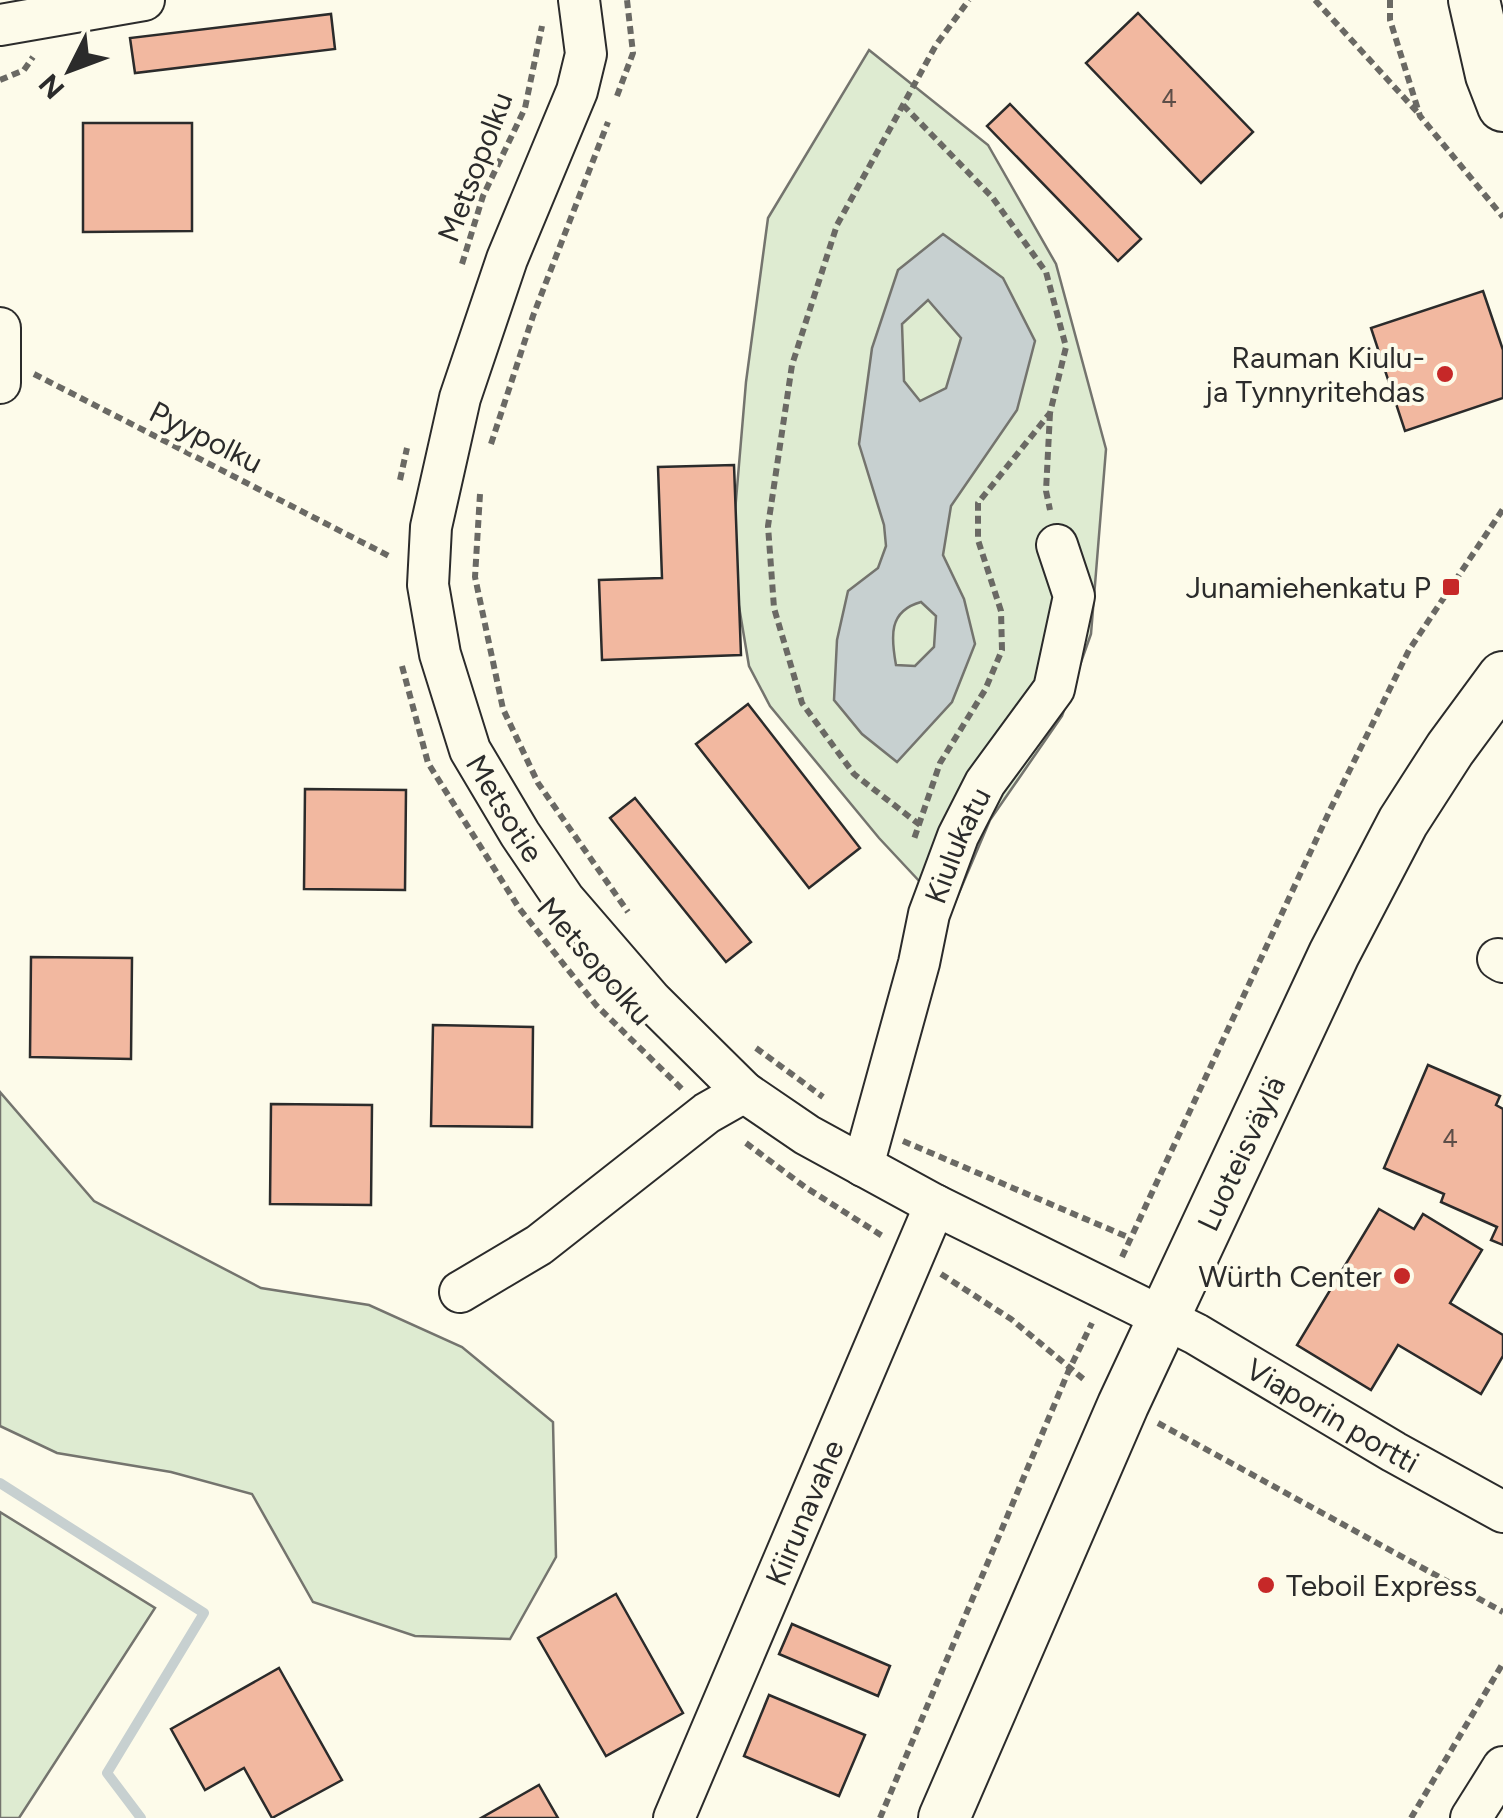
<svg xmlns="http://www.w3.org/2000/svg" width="1503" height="1818" font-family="Figtree,sans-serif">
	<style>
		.green { fill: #deebd1; stroke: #74746e; stroke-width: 2.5 }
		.water { fill: #c7d0d0; stroke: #74746e; stroke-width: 2.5; fill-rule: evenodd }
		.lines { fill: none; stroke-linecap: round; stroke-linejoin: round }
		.stream { stroke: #c7d0d0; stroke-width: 10 }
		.building { fill: #f2b8a0; stroke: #2b2b2b; stroke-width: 2.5 }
		.minor-casing { stroke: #2b2b2b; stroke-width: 44 }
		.major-casing { stroke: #2b2b2b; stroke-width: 54 }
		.path { stroke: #6a6964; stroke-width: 6; stroke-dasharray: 8 5; stroke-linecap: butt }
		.minor { stroke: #fdfbea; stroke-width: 40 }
		.major { stroke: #fdfbea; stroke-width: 50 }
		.poi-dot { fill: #c62828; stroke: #fdfbea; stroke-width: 4 }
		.labels { text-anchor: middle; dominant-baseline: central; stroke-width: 8; stroke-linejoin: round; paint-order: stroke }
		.number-label { font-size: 25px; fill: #5d4e48 }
		.street-label { font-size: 30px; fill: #2b2b2b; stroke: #fdfbea }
		.poi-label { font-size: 30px; fill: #2b2b2b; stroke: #fdfbea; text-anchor: end }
	</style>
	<rect width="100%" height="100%" fill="#fdfbea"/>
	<g class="green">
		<path d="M869 50 988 145 1056 264 1106 449 1091 634 1062 716 990 820 950 914 879 838 770 706 749 666 731 559 746 382 768 218Z"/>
		<path d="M0 1092 94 1201 261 1288 369 1305 462 1347 553 1422 556 1557 510 1639 415 1636 313 1602 252 1494 171 1472 57 1453 0 1426Z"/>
		<path d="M0 1512 155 1608 19 1818H0Z"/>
	</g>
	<path class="water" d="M943 234 1003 278 1035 341 1017 410 951 506 943 555 964 599 975 644 952 702 897 762 862 734 834 700 837 640 848 591 878 568 886 546 884 525 859 444 872 348 898 270ZM928 300 961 338 946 388 920 401 904 381 902 324ZM921 602 936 616 934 647 915 666 896 665C891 637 888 611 921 602Z"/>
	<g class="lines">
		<path class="stream" d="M0 1483 204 1613 107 1773 141 1818"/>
	</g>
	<g class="building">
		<path d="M1138 13 1253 132 1201 183 1086 63Z"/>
		<path d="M331 14 335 49 135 73 130 38Z"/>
		<path d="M1010 104 1141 239 1118 261 987 126Z"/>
		<path d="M83 123H192V231L83 232Z"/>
		<path d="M1483 291 1503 350V398L1405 431 1371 328Z"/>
		<path d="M734 465 741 655 602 660 599 580 662 578 658 467Z"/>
		<path d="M748 704 860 848 809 888 696 744Z"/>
		<path d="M305 789 406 790 405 890 304 889Z"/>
		<path d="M635 798 751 942 726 962 610 818Z"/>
		<path d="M31 957 132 958 131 1059 30 1057Z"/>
		<path d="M433 1025 533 1027 532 1127 431 1126Z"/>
		<path d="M1428 1065 1500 1096 1496 1105 1503 1109V1245L1491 1240 1497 1227 1441 1202 1444 1194 1384 1168Z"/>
		<path d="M271 1104 372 1105 371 1205 270 1204Z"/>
		<path d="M1379 1209 1414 1229 1423 1214 1482 1250 1450 1303 1503 1335V1356L1481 1394 1398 1345 1371 1390 1297 1345Z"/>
		<path d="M616 1594 683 1713 606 1756 538 1638Z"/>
		<path d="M792 1624 890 1666 878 1696 779 1654Z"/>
		<path d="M279 1668 342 1780 272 1818 244 1768 205 1790 171 1729Z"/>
		<path d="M769 1695 865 1735 839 1796 744 1756Z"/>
		<path d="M539 1785 558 1818H481Z"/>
	</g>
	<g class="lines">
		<defs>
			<g id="minor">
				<path id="s1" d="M579 0 586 54 577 91 507 259 460 398 431 527 428 585 440 654 470 750 520 834 564 899 652 1001 744 1092 807 1135 935 1205 1196 1334 1394 1452 1503 1512"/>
				<path d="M0 25 144 0"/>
				<path d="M0 328V383"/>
				<path d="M1498 959 1503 962"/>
				<path id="s2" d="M863 1166 919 963 929 914 958 836 985 783 1054 689 1074 596 1057 545"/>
				<path d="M460 1292 539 1245 707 1113 744 1092"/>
				<path id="s3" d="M674 1818 935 1205"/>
				<path d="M1471 1818 1503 1767"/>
			</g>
			<g id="major">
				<path d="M1474 0 1491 75 1503 106"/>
				<path id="s4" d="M944 1818 1123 1405 1334 954 1403 822 1450 749 1503 677"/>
			</g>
		</defs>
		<use href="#minor" class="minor-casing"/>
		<use href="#major" class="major-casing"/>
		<g class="path">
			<path d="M1315 0 1419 114"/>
			<path d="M1390 0V20L1420 116 1503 217"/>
			<path d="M0 80 24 70 33 57"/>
			<path d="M617 96 633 53 627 0"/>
			<path d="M903 105 992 197 1046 272 1066 347 1050 413 978 503V540L1001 611 1002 650 985 690 940 763 914 839"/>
			<path d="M462 264 483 196 525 108 542 26"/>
			<path d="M34 374 389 556"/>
			<path d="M1050 413 1046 491 1050 510"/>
			<path d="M491 444 533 316 608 122"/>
			<path d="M400 480 407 448"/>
			<path d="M480 494 475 577 503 709 538 783 628 912"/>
			<path d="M402 666 428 763 519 908 596 1005 683 1090"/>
			<path d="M920 825 854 774 802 703 774 608 768 526 792 365 837 225 936 45 969 0"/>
			<path d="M756 1048 823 1097"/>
			<path d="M903 1141 1130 1238"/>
			<path d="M746 1143 805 1187 884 1237"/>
			<path d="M1122 1257 1330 810 1409 650 1503 509"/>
			<path d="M941 1274 1011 1319 1087 1382"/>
			<path d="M1158 1423 1503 1612"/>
			<path d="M880 1818 1069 1370 1092 1323"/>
			<path d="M1411 1818 1503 1663"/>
		</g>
		<use href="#minor" class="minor"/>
		<use href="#major" class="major"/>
	</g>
	<g class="poi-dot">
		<circle cx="1445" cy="374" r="10"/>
		<rect x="1441" y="577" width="20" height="20" rx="5"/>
		<circle cx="1402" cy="1276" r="10"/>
		<circle cx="1266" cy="1585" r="10"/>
	</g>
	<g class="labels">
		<g class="number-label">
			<text x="1169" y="98">4</text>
			<text x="1450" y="1138">4</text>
		</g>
		<g class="street-label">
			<text transform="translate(475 167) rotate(-69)">Metsopolku</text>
			<text transform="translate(206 437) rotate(27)">Pyypolku</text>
			<text stroke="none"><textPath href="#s1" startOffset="850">Metsotie</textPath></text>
			<text stroke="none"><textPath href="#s2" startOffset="335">Kiulukatu</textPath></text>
			<text transform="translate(595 961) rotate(49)">Metsopolku</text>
			<text stroke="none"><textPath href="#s4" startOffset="728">Luoteisväylä</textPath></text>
			<text stroke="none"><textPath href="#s1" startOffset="1895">Viaporin portti</textPath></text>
			<text stroke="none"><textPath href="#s3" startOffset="332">Kiirunavahe</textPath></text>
		</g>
		<g class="poi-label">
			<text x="1425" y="357">Rauman Kiulu-<tspan x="1425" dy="34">ja Tynnyritehdas</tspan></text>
			<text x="1431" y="587">Junamiehenkatu P</text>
			<text x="1382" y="1276">Würth Center</text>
			<text x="1286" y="1585" text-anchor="start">Teboil Express</text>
		</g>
	</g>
	<g transform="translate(70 70) rotate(228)" stroke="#fdfbea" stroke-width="8" paint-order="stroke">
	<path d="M0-8L18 38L0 25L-18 38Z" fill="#2b2b2b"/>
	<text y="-15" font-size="28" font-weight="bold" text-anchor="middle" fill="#2b2b2b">N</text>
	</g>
</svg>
